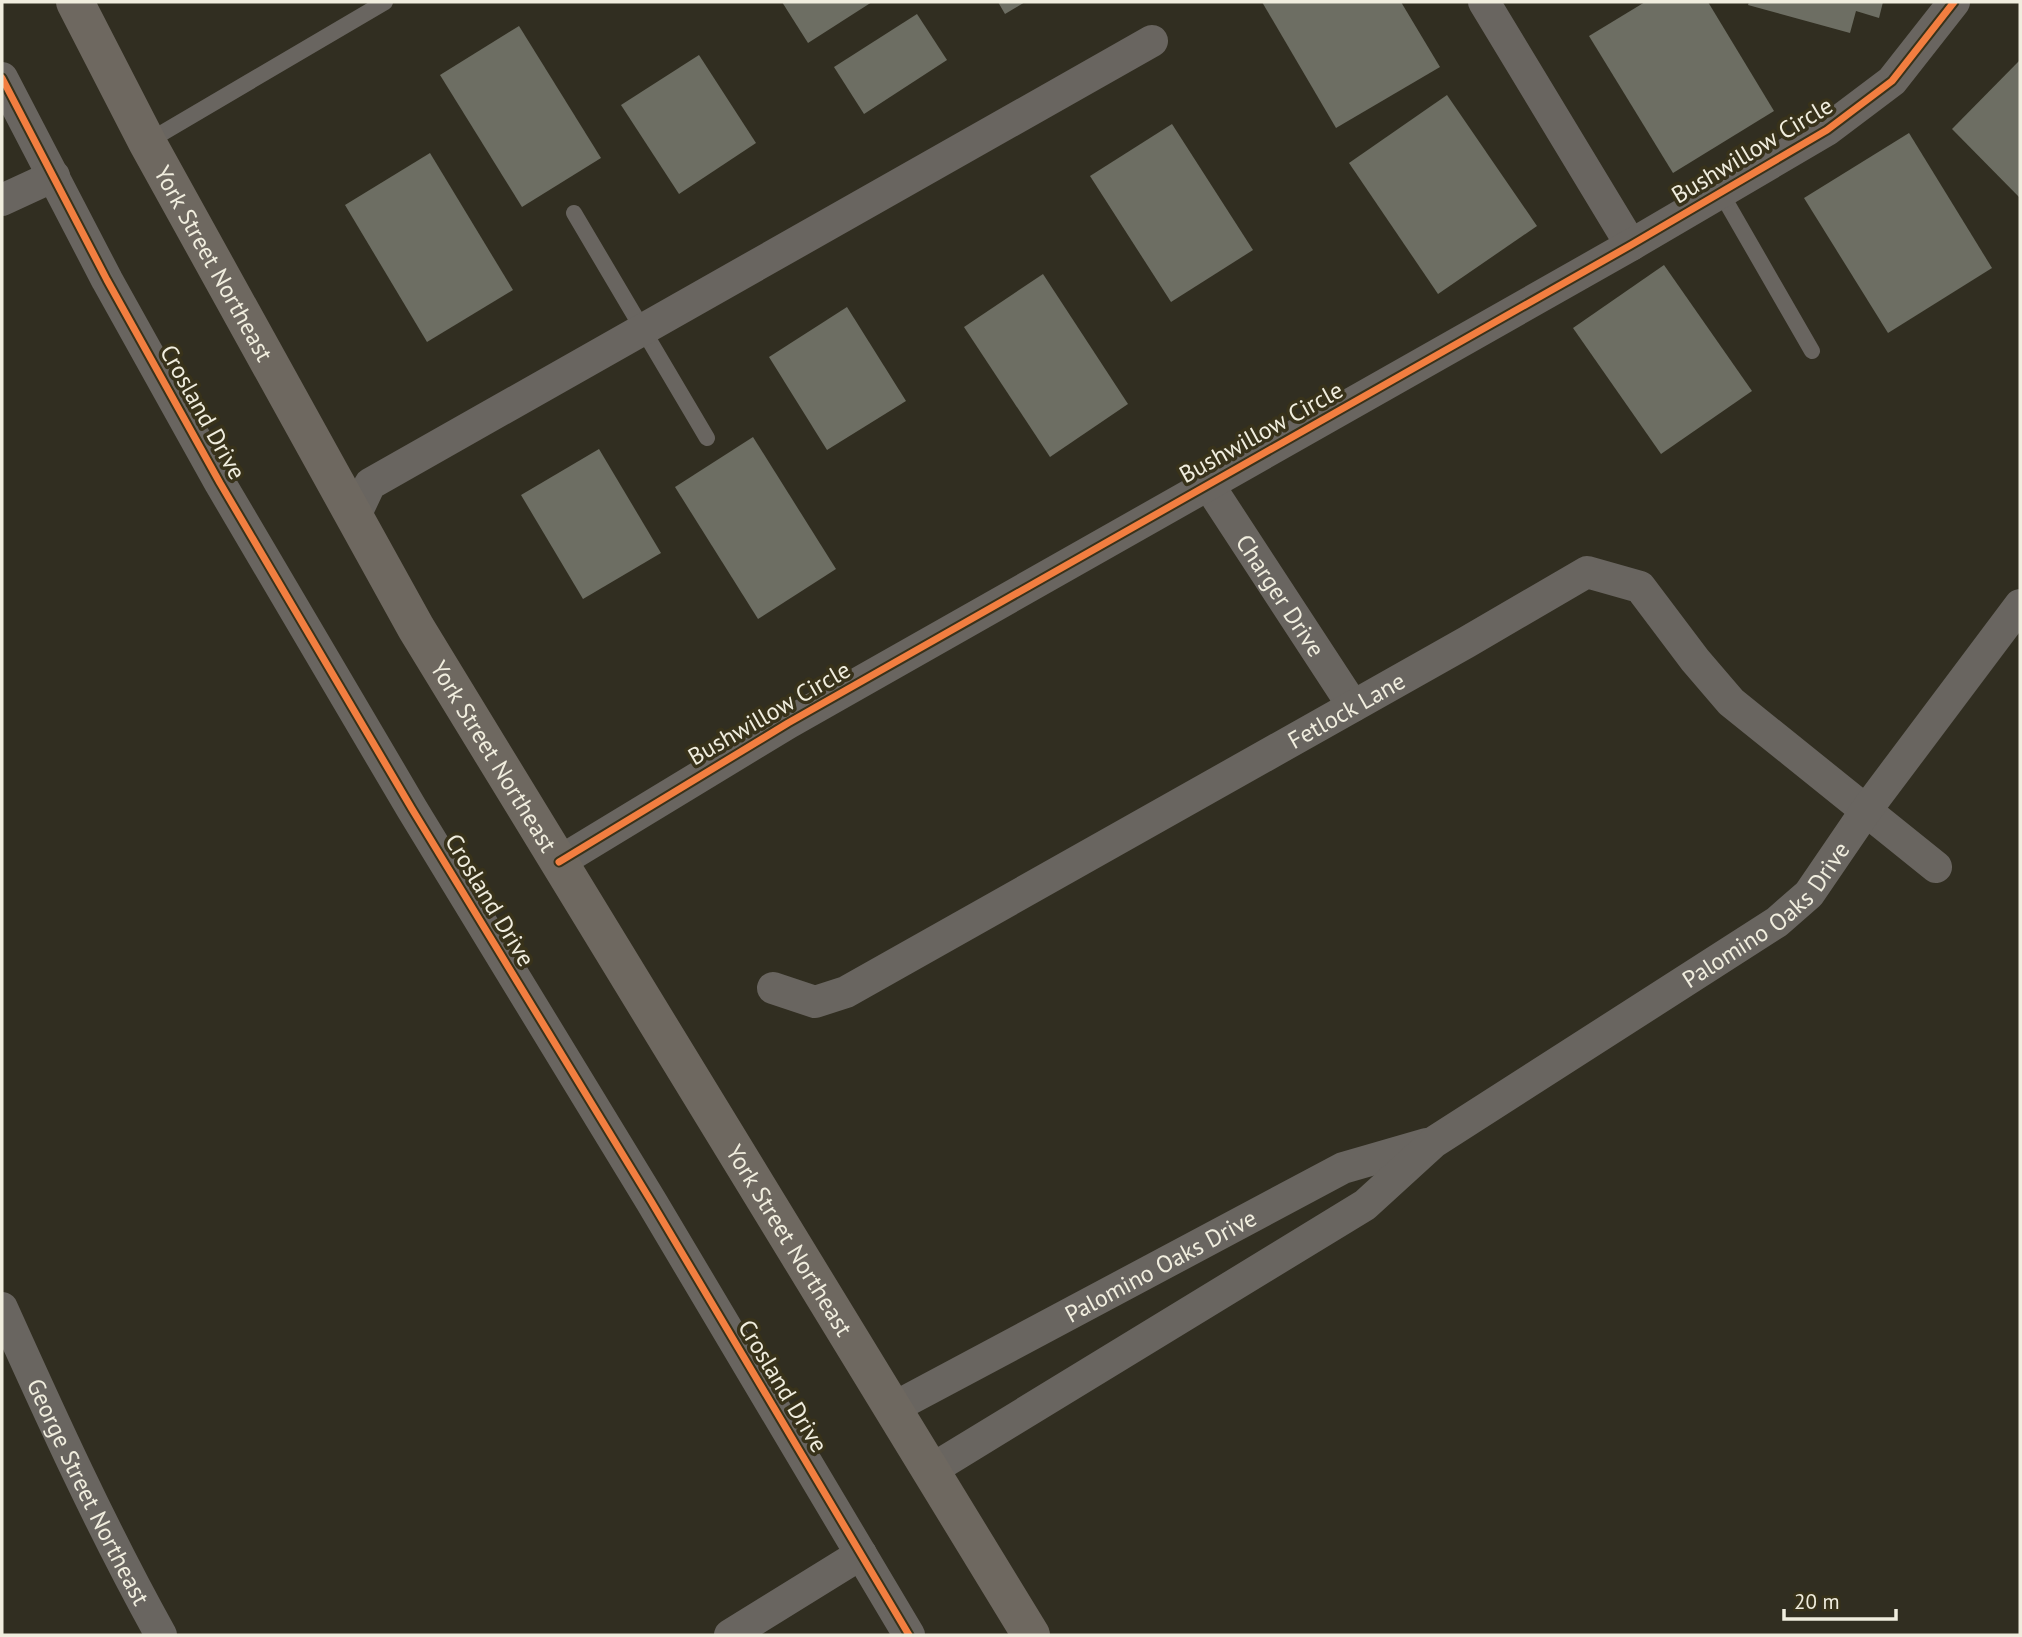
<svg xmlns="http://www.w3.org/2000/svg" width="2022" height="1637" font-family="'PT Sans',sans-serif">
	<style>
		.building { fill: #6d6e63 }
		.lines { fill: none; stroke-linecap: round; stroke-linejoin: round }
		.service { stroke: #696560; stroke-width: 16 }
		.minor { stroke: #696560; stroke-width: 32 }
		.trunk { stroke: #6e6860; stroke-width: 38 }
		.cycleway-casing { stroke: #38321a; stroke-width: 11 }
		.cycleway { stroke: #f27e40; stroke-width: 7 }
		.labels { text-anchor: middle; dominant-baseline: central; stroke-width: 7; stroke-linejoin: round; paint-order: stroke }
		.street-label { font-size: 24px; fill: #f0edde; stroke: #38321a }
	</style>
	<rect width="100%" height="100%" fill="#312e21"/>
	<g class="building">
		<path d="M782 2H872L808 43Z"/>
		<path d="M998 2H1025L1005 14Z"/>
		<path d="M1262 2H1401L1440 67 1336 128Z"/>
		<path d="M1645 2H1708L1774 111 1673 173 1589 36Z"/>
		<path d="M1749 2H1883L1879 18 1856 11 1850 33 1748 5Z"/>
		<path d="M917 14 947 60 864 114 834 67Z"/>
		<path d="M519 26 601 158 522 207 440 75Z"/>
		<path d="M699 55 756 143 679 194 621 105Z"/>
		<path d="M2020 60V198L1952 129Z"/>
		<path d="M1447 95 1537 226 1438 294 1349 163Z"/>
		<path d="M1172 124 1253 250 1171 302 1090 176Z"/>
		<path d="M1909 133 1992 268 1888 333 1804 198Z"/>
		<path d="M430 153 513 290 427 342 345 205Z"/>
		<path d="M1664 265 1752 391 1661 454 1573 328Z"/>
		<path d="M1043 274 1128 404 1050 457 964 327Z"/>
		<path d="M847 307 906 401 827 450 769 357Z"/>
		<path d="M753 437 836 569 758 619 675 487Z"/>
		<path d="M599 449 661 553 583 599 521 495Z"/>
	</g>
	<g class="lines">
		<g class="service">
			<path d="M147 142 385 2"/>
			<path d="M1721 193 1812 351"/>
			<path d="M574 213 707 438"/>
		</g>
		<g class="minor">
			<path d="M1484 2 1631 245"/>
			<path d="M2 78 107 280 220 483 412 809 651 1201 909 1635"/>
			<path d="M2 200 54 176"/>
			<path id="s1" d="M1208 484 1353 706"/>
			<path d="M354 518 370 484 1152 41"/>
			<path d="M559 862 788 723 1631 245 1827 130 1892 81 1954 2"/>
			<path id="s2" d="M773 988 815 1002 846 992 1467 642 1587 572 1640 587 1695 660 1731 702 1936 867"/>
			<path id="s3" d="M2 1308C52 1419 102 1529 161 1635"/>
			<path id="s4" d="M893 1408 1343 1168 1426 1144"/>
			<path id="s5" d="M931 1470 1365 1205 1434 1142 1777 922 1809 894 1867 809 2020 605"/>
			<path d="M730 1635 861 1554"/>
		</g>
		<path class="trunk" id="s6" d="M75 2 147 142 416 628 1031 1635"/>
		<defs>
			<g id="cycleway">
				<path d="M2 78 107 280 220 483 412 809 651 1201 909 1635"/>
				<path d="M559 862 788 723 1631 245 1827 130 1892 81 1954 2"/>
			</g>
		</defs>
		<use href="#cycleway" class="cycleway-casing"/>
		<use href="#cycleway" class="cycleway"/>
	</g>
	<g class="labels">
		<g class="street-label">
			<text transform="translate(1752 150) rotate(-31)">Bushwillow Circle</text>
			<text stroke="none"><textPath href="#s6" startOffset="296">York Street Northeast</textPath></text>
			<text transform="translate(203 412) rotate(61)">Crosland Drive</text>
			<text transform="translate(1261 432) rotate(-29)">Bushwillow Circle</text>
			<text stroke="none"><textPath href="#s1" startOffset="133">Charger Drive</textPath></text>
			<text stroke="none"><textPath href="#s2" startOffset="651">Fetlock Lane</textPath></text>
			<text transform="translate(769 713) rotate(-30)">Bushwillow Circle</text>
			<text stroke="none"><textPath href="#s6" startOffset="863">York Street Northeast</textPath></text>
			<text transform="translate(490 900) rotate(59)">Crosland Drive</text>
			<text stroke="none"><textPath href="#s5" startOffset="1006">Palomino Oaks Drive</textPath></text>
			<text stroke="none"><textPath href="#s6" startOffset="1430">York Street Northeast</textPath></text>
			<text stroke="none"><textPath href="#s4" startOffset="303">Palomino Oaks Drive</textPath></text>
			<text transform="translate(783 1386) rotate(59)">Crosland Drive</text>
			<text stroke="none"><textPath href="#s3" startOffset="203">George Street Northeast</textPath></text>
		</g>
	</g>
	<rect width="2022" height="1637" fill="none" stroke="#f0edde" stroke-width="7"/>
	<path d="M1784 1609v10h112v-10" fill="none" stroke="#f0edde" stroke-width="3.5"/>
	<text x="1794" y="1609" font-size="21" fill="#f0edde" stroke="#38321a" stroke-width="5" paint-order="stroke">20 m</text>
</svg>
